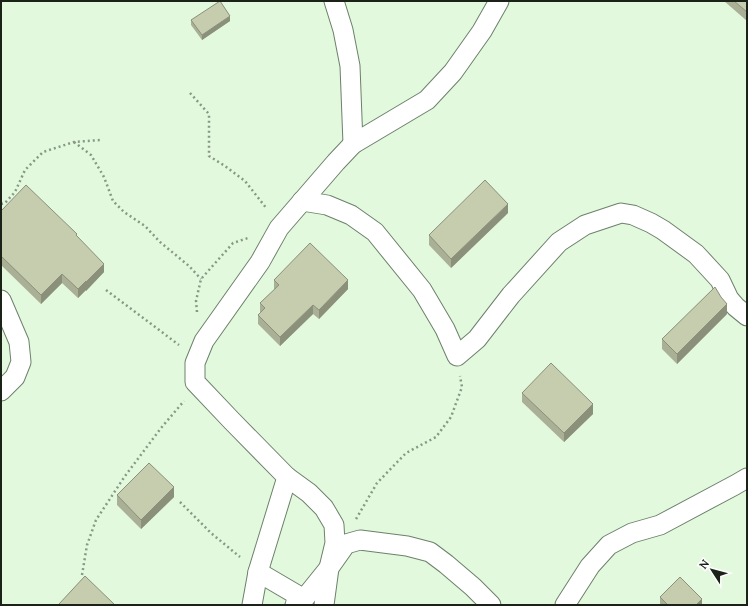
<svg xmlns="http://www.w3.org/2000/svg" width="748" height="606" font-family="Lora,serif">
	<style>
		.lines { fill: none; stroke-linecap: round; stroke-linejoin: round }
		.street-casing { stroke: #6c816a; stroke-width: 21 }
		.path { stroke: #889885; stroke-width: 2.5; stroke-dasharray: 2 3; stroke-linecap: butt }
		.street { stroke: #fff; stroke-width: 19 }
		.wall { fill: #a9b096 }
		.shaded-wall { fill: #8a907a }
		.building { fill: #c5cdae; stroke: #8a907a }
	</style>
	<rect width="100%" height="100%" fill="#e2f9de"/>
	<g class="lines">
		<defs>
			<g id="street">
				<path d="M334 1 343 30 350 66 353 144"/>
				<path d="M302 201 327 205 351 215 375 232 422 290 445 329 457 356 477 339 511 295 559 242 585 225 621 213 633 215 651 223 663 230 696 254 720 280 729 299 736 307 747 316"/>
				<path d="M1 300 19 342 21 362 15 377 1 391"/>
				<path d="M287 477 309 493 324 508 334 525 335 543 329 568 324 605"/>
				<path d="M258 572 304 599"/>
				<path d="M252 605 258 572 287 477 232 421 195 382V363L204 341 260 262 279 228 336 162 353 144 427 100 453 72 482 31 499 1"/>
				<path d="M295 605 304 599 329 568 346 544 360 540 407 546 430 552 446 564 473 587 491 605"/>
				<path d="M565 605 590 566 609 545 632 533 660 525 735 485 747 478"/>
			</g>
		</defs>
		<use href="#street" class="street-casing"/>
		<g class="path">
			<path d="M190 93 209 114V156L225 166 245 181 267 209"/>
			<path d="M74 142 91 155 104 177 113 201 124 212 145 226 160 242 189 266 201 279"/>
			<path d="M1 204 5 203 15 192 25 170 43 152 74 142 101 140"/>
			<path d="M106 290 179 345"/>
			<path d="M197 312 196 301 201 279 233 243 248 238"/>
			<path d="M180 502 211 533 240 557"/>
			<path d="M356 519 359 514 377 483 406 453 436 437 451 417 462 387 460 376"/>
			<path d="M82 575 87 545 96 520 125 476 161 428 184 401"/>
		</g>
		<use href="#street" class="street"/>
	</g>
	<g class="wall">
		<path d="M724 1H747V21Z"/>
		<path d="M191 20 230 21 202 40 191 25Z"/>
		<path d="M1 211 77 236 104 272 86 291V290L78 298 62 283 41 304 1 265Z"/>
		<path d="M508 213 451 268 429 245V235Z"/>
		<path d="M274 280 348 289 319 319 313 314 280 346 258 324V315L260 313V303L274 290Z"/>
		<path d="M727 314 677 364 662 349V339Z"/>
		<path d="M522 393 593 414 564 442 522 402Z"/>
		<path d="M117 495 174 497 141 529 117 505Z"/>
		<path d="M660 597 702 605H660Z"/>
	</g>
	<g class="shaded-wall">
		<path d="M230 16V21L202 40V35Z"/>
		<path d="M508 204V213L451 268V259Z"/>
		<path d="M104 264V272L86 291V282Z"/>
		<path d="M62 274V283L41 304V295Z"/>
		<path d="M348 280V289L319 319V310Z"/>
		<path d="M86 281V290L78 298V289Z"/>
		<path d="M727 304V314L677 364V354Z"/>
		<path d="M313 305V314L280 346V337Z"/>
		<path d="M593 404V414L564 442V433Z"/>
		<path d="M174 487V497L141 529V520Z"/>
		<path d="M702 599V605H696Z"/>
	</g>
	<g class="building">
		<path d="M220 1 230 16 202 35 191 20Z"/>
		<path d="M734 1H747V12Z"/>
		<path d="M485 180 508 204 451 259 429 235Z"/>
		<path d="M26 185 77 234 76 235 104 264 86 282V281L78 289 62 274 41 295 1 256V211Z"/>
		<path d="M310 243 348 280 319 310 313 305 280 337 258 315 265 308 260 303 279 285 274 280Z"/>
		<path d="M715 287 721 297 727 304 677 354 662 339Z"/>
		<path d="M551 363 593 404 564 433 522 393Z"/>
		<path d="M149 463 174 487 141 520 117 495Z"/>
		<path d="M85 576 115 605H59V604Z"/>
		<path d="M680 577 702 599 696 605H668L660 597Z"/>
	</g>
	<rect width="748" height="606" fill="none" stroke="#1b2319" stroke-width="4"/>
	<g transform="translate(712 570) rotate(306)" stroke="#ffffff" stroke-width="3" paint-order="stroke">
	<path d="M0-3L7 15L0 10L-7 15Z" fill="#1b2319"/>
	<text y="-6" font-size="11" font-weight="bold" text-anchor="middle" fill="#1b2319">N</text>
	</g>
</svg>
